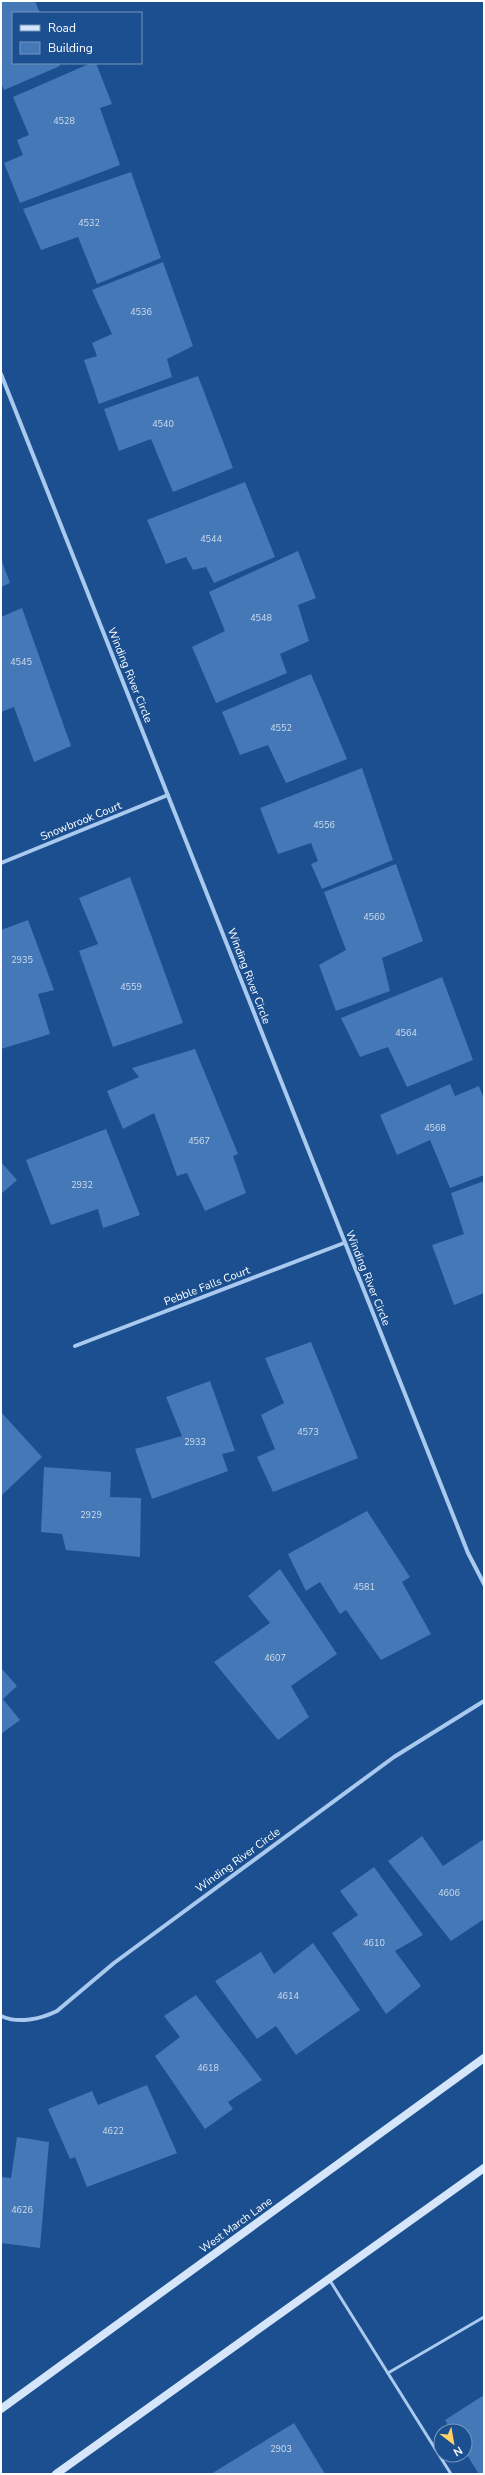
<svg xmlns="http://www.w3.org/2000/svg" width="485" height="2475" font-family="'Nunito Sans',sans-serif">
	<style>
		.building { fill: #4478b7 }
		.lines { fill: none; stroke-linecap: round; stroke-linejoin: round }
		.service { stroke: #a9c9ee; stroke-width: 3 }
		.minor { stroke: #a9c9ee; stroke-width: 4 }
		.secondary { stroke: #d6e6fa; stroke-width: 8 }
		.labels { text-anchor: middle; dominant-baseline: central; stroke-width: 3; stroke-linejoin: round; paint-order: stroke }
		.number-label { font-size: 9px; fill: #d0dded }
		.street-label { font-size: 11px; fill: #fff; stroke: #1b4f8f }
	</style>
	<rect width="100%" height="100%" fill="#1b4f8f"/>
	<g class="building">
		<path d="M1 1H35L40 13H13V63H59L60 66 4 90 1 83Z"/>
		<path d="M91 63H96L112 104 100 108 120 165 20 203 4 163 23 155 17 140 29 135 13 97Z"/>
		<path d="M131 172 161 258 97 284 78 237 41 250 23 209Z"/>
		<path d="M163 262 193 346 167 359 172 377 99 404 84 360 97 356 92 343 112 334 92 290Z"/>
		<path d="M198 376 233 468 173 492 151 439 119 451 104 409Z"/>
		<path d="M245 482 275 557 214 583 206 567 193 570 186 557 166 564 147 520Z"/>
		<path d="M298 551 316 598 298 605 309 641 280 654 287 673 216 703 192 647 225 631 209 592Z"/>
		<path d="M1 559 10 583 1 587Z"/>
		<path d="M22 608 71 746 34 762 14 707 1 712V617Z"/>
		<path d="M311 674 347 759 286 783 268 745 240 755 222 712Z"/>
		<path d="M362 768 393 860 322 889 311 864 318 861 311 843 278 854 260 808Z"/>
		<path d="M396 864 423 941 382 958 390 991 336 1011 319 965 346 950 324 892Z"/>
		<path d="M130 877 183 1023 113 1047 79 951 98 944 79 898Z"/>
		<path d="M28 920 54 990 38 994 50 1034 1 1049V930Z"/>
		<path d="M442 977 473 1060 407 1087 388 1047 360 1057 341 1018Z"/>
		<path d="M195 1049 238 1154 233 1156 246 1193 205 1211 187 1173 177 1176 154 1113 123 1129 107 1091 139 1077 132 1068Z"/>
		<path d="M450 1084 455 1096 479 1086 484 1099V1175L450 1188 430 1140 397 1155 380 1115Z"/>
		<path d="M106 1129 140 1215 103 1228 98 1209 51 1225 26 1160Z"/>
		<path d="M1 1162 17 1180 1 1194Z"/>
		<path d="M484 1181V1293L454 1305 432 1245 464 1234 451 1193Z"/>
		<path d="M311 1342 358 1458 273 1492 257 1457 275 1449 261 1415 284 1403 265 1358Z"/>
		<path d="M210 1381 235 1451 222 1454 228 1471 152 1499 135 1449 182 1436 166 1397Z"/>
		<path d="M1 1412 42 1457 1 1496Z"/>
		<path d="M44 1467 111 1472 110 1497 141 1498 140 1557 66 1550 62 1534 41 1532Z"/>
		<path d="M367 1511 410 1577 402 1582 431 1634 381 1660 346 1610 340 1614 320 1582 306 1591 288 1554Z"/>
		<path d="M280 1569 337 1654 291 1686 309 1717 278 1740 214 1662 270 1623 248 1596Z"/>
		<path d="M1 1668 17 1686 3 1699 20 1720 1 1734Z"/>
		<path d="M422 1836 443 1866 484 1839V1919L451 1941 388 1861Z"/>
		<path d="M374 1867 423 1935 395 1951 421 1986 386 2014 332 1933 358 1915 340 1891Z"/>
		<path d="M313 1943 360 2010 296 2055 276 2026 257 2039 215 1981 261 1952 274 1974Z"/>
		<path d="M196 1995 262 2080 228 2102 233 2109 205 2129 155 2056 180 2037 164 2016Z"/>
		<path d="M147 2085 177 2153 87 2187 75 2157 70 2159 48 2109 92 2091 98 2105Z"/>
		<path d="M17 2137 49 2142 40 2248 1 2243V2177L11 2178Z"/>
		<path d="M484 2395V2474H479L465 2452V2431H451L445 2420Z"/>
		<path d="M294 2423 325 2474H211Z"/>
	</g>
	<g class="lines">
		<g class="service">
			<path d="M329 2279 451 2474"/>
			<path d="M388 2373 484 2317"/>
		</g>
		<g class="minor">
			<path d="M1 374 468 1553 484 1584"/>
			<path d="M1 863 168 795"/>
			<path d="M75 1346 344 1243"/>
			<path d="M1 2016C18 2024 41 2019 57 2011L114 1963 394 1757 484 1701"/>
		</g>
		<g class="secondary">
			<path d="M1 2409 484 2058"/>
			<path d="M56 2474 484 2168"/>
		</g>
	</g>
	<g class="labels">
		<g class="number-label">
			<text x="64" y="121">4528</text>
			<text x="89" y="223">4532</text>
			<text x="141" y="312">4536</text>
			<text x="163" y="424">4540</text>
			<text x="211" y="539">4544</text>
			<text x="261" y="618">4548</text>
			<text x="21" y="662">4545</text>
			<text x="281" y="728">4552</text>
			<text x="324" y="825">4556</text>
			<text x="374" y="917">4560</text>
			<text x="22" y="960">2935</text>
			<text x="131" y="987">4559</text>
			<text x="406" y="1033">4564</text>
			<text x="435" y="1128">4568</text>
			<text x="199" y="1141">4567</text>
			<text x="82" y="1185">2932</text>
			<text x="308" y="1432">4573</text>
			<text x="195" y="1442">2933</text>
			<text x="91" y="1515">2929</text>
			<text x="364" y="1587">4581</text>
			<text x="275" y="1658">4607</text>
			<text x="449" y="1893">4606</text>
			<text x="374" y="1943">4610</text>
			<text x="288" y="1996">4614</text>
			<text x="208" y="2068">4618</text>
			<text x="113" y="2131">4622</text>
			<text x="22" y="2210">4626</text>
			<text x="281" y="2449">2903</text>
		</g>
		<g class="street-label">
			<text transform="translate(130 675) rotate(68)">Winding River Circle</text>
			<text transform="translate(81 821) rotate(-22)">Snowbrook Court</text>
			<text transform="translate(249 976) rotate(69)">Winding River Circle</text>
			<text transform="translate(368 1278) rotate(68)">Winding River Circle</text>
			<text transform="translate(207 1286) rotate(-21)">Pebble Falls Court</text>
			<text transform="translate(238 1860) rotate(-36)">Winding River Circle</text>
			<text transform="translate(236 2225) rotate(-36)">West March Lane</text>
		</g>
	</g>
	<rect width="485" height="2475" fill="none" stroke="#ffffff" stroke-width="4"/>
	<rect x="12" y="12" width="130" height="52" fill="#1b4f8f" stroke="#7695bc"/>
	<rect x="20" y="25" width="20" height="6" fill="#d6e6fa" stroke="#7695bc"/>
	<text x="48" y="32" font-size="12" fill="#ffffff">Road</text>
	<rect x="20" y="42" width="20" height="12" fill="#4478b7" stroke="#7695bc"/>
	<text x="48" y="52" font-size="12" fill="#ffffff">Building</text>
	<g transform="translate(453 2443) rotate(149)"><circle r="19" fill="#1b4f8f" stroke="#7695bc"/>
	<path d="M0-3L7 15L0 10L-7 15Z" fill="#ffd166"/>
	<text y="-6" font-size="11" font-weight="bold" text-anchor="middle" fill="#ffffff">N</text>
	</g>
</svg>
